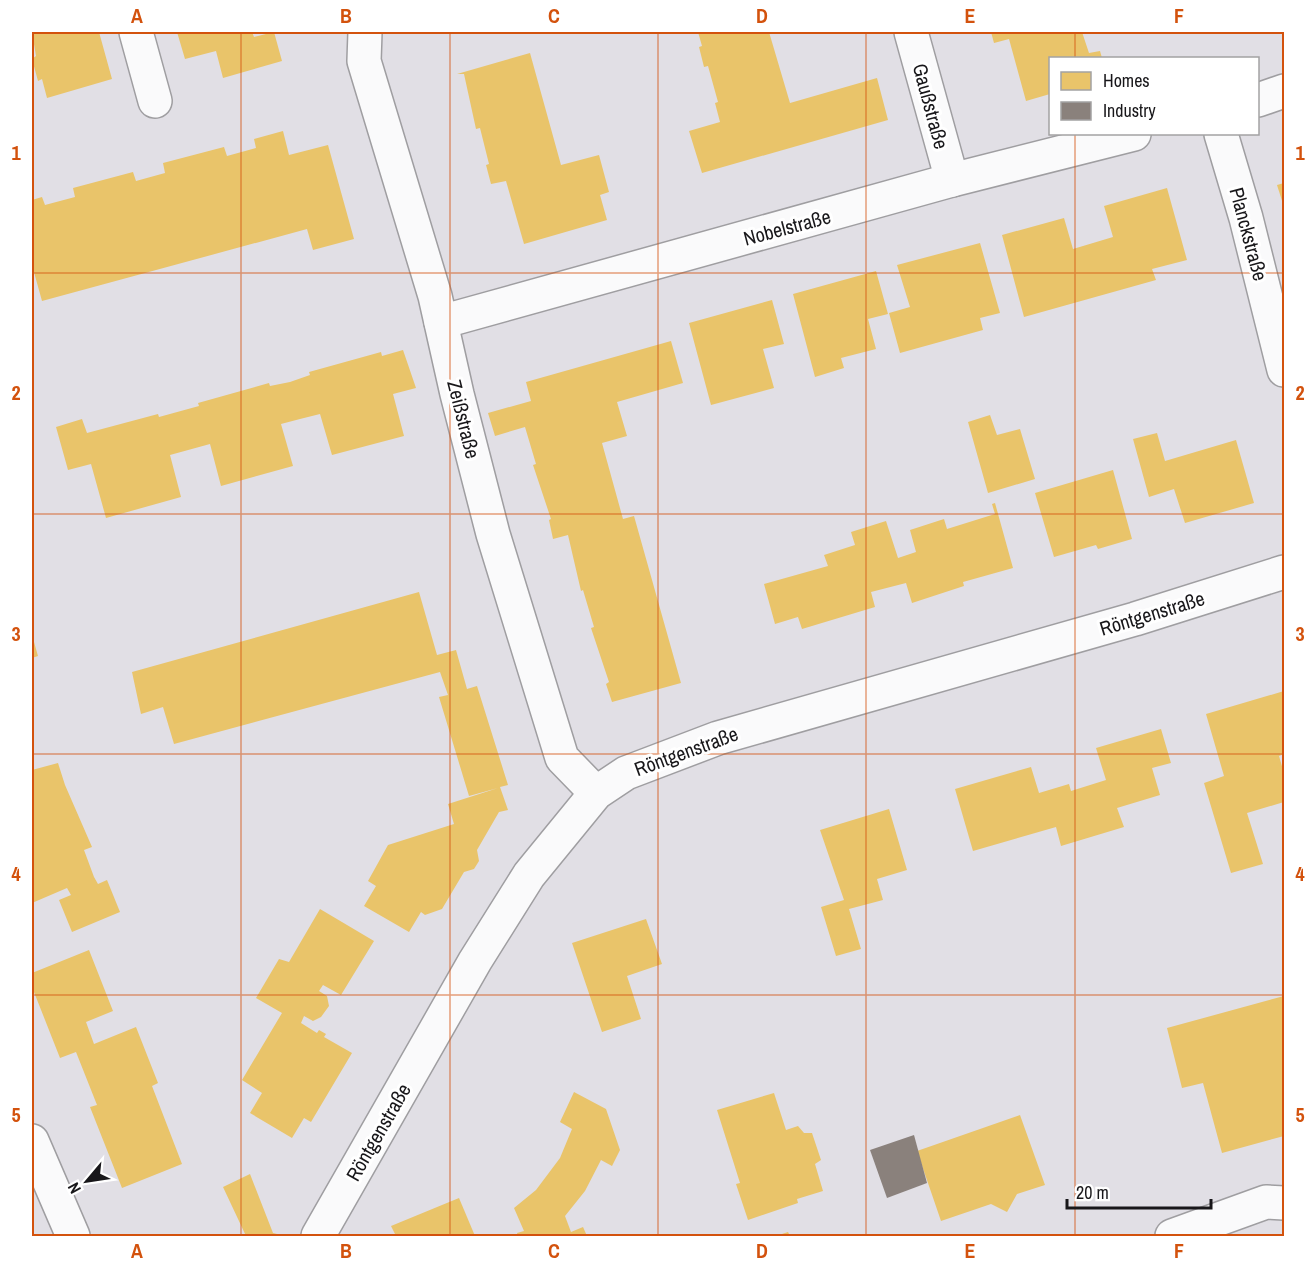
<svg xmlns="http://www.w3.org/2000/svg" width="1316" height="1268" font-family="'Archivo Narrow',sans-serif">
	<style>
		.homes { fill: #e9c46a }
		.industry { fill: #8a817c }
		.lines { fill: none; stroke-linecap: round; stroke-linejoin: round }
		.minor-casing { stroke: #9f9ea1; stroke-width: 36 }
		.minor { stroke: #fafafb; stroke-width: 33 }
		.grid { fill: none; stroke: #d3520d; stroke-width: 1.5; stroke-opacity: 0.55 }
		.labels { text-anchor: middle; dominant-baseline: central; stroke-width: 6; stroke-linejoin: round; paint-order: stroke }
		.street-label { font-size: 20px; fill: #18171a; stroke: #fff }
		.neatline { fill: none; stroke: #d3520d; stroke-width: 2 }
		.grid-label { font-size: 20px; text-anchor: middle; font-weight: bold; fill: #d3520d }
	</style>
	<rect width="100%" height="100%" fill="#e1dfe5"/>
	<g class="homes">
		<path d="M32 32H99L112 79 47 98 42 79 38 81 32 59 36 56Z"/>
		<path d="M177 32H252L254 37 274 32 282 61 223 78 216 51 185 59Z"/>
		<path d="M698 32H769L790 103 877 78 888 120 702 173 689 131 720 122 715 103 718 102 708 66 704 67 699 47 702 46Z"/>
		<path d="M991 32H1082L1089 53 1100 51 1102 58H1050V94L1026 101 1009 39 994 43Z"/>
		<path d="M530 53 561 165 599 155 609 192 600 195 607 220 524 244 506 181 491 184 486 165 489 164 480 128 476 129 464 74H457Z"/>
		<path d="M283 131 289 155 328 145 354 239 313 250 307 229 42 301 32 265V200L42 197 45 205 75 197 73 188 133 172 136 181 165 173 163 163 224 147 227 156 256 148 254 139Z"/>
		<path d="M1284 183V207L1277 185Z"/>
		<path d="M1167 188 1187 260 1152 269 1156 280 1024 317 1002 235 1064 218 1073 249 1113 237 1104 206Z"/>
		<path d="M980 243 1000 313 980 318 983 330 900 353 889 313 910 307 897 265Z"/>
		<path d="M876 271 888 314 868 319 876 349 841 358 844 368 815 377 793 294Z"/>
		<path d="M772 300 784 344 763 349 774 388 711 405 689 323Z"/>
		<path d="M671 341 683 383 617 402 627 436 602 443 623 519 634 516 681 683 612 702 606 684 609 682 591 628 594 627 583 590 581 591 568 535 553 539 549 520 551 519 533 465 536 464 525 427 495 436 488 413 531 401 526 382Z"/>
		<path d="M403 350 416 388 393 394 404 436 332 455 320 414 300 419 281 424 293 466 221 486 210 444 170 455 181 497 106 518 91 464 68 470 56 427 82 419 87 433 158 414 159 417 199 406 198 403 269 383 270 386 290 382 310 375 309 372 381 352 382 356Z"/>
		<path d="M990 415 997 435 1020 429 1035 479 988 493 968 422Z"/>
		<path d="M1157 433 1165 461 1236 440 1254 503 1185 523 1174 489 1149 497 1133 439Z"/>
		<path d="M1113 470 1132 539 1098 549 1096 545 1054 557 1035 493Z"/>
		<path d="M995 503 1013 568 963 582 964 586 912 603 906 583 871 592 875 607 802 629 798 617 775 624 764 584 828 566 824 555 855 545 851 532 886 521 898 558 916 552 910 530 944 519 947 529 995 514 992 504Z"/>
		<path d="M419 592 437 655 456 650 467 689 477 686 508 785 500 787 508 810 499 812 477 850 479 861 474 869 464 872 442 909 425 915 421 912 409 932 364 906 376 886 368 881 388 845 454 824 448 804 498 788 469 796 439 697 448 695 440 672 174 744 163 707 141 714 132 672Z"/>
		<path d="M32 635 38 656 32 658Z"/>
		<path d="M1284 691V754L1279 756 1284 773V802L1247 813 1263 864 1231 873 1204 783 1224 776 1206 714Z"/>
		<path d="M1161 729 1171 763 1152 768 1160 795 1117 808 1124 827 1061 846 1056 827 973 851 955 789 1031 767 1039 793 1069 784 1071 791 1106 780 1096 748Z"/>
		<path d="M58 763 65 785 92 847 84 850 94 877 98 884 107 880 120 912 72 932 59 900 71 895 67 888 32 903V770Z"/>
		<path d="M889 809 907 870 877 879 883 900 849 909 861 949 836 956 821 907 844 900 820 830Z"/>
		<path d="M320 909 374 941 341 995 323 985 319 991 327 996 329 1006 321 1017 313 1021 304 1016 301 1023 317 1033 319 1030 326 1034 324 1037 352 1053 311 1122 304 1118 292 1138 250 1113 262 1093 242 1080 282 1013 256 998 279 959 289 962Z"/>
		<path d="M646 919 662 964 627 976 641 1019 602 1032 572 943Z"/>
		<path d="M89 950 113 1011 86 1022 94 1044 136 1027 158 1083 152 1086 182 1164 122 1188 90 1107 97 1105 76 1052 60 1058 32 987V973Z"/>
		<path d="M1284 996V1136L1222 1153 1203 1083 1182 1088 1167 1028Z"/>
		<path d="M574 1092 606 1109 620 1150 612 1166 601 1160 585 1191 565 1216 571 1232 583 1227 587 1236H518L517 1233 524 1231 514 1208 536 1190 560 1158 572 1129 560 1122Z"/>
		<path d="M774 1093 786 1130 798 1126 804 1133H812L821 1160 815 1164 823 1191 797 1199 798 1203 748 1220 736 1184 740 1183 717 1110Z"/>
		<path d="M1020 1115 1045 1185 1017 1194 1007 1212 991 1204 941 1221 917 1151Z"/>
		<path d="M250 1174 273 1233 277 1234 276 1236H246L223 1187Z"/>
		<path d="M459 1198 475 1236H396L391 1226Z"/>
		<path d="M788 1232 790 1236H776Z"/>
	</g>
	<path class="industry" d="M914 1135 927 1183 887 1198 870 1150Z"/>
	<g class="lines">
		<defs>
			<g id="minor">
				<path d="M136 32 155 101"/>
				<path d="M365 32 364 61 435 296 457 394 493 534 562 758 596 793"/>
				<path d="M911 32 952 180"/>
				<path d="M1258 100 1284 91"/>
				<path d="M1221 134 1246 218 1284 370"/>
				<path d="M441 322 952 180 1134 134"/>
				<path d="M32 1141 73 1236"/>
				<path d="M318 1236 475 961 529 875 596 793 626 773 718 738 1135 619 1284 572"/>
				<path d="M1172 1236 1266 1202 1284 1203"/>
			</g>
		</defs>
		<use href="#minor" class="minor-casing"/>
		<use href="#minor" class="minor"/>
	</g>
	<path class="grid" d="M241 32V1236M450 32V1236M658 32V1236M866 32V1236M1075 32V58M1075 134V1236M32 273H1284M32 514H1284M32 754H1284M32 995H1284"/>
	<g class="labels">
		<g class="street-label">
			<text transform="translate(931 106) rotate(75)">Gaußstraße</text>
			<text transform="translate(787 227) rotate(-15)">Nobelstraße</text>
			<text transform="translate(1249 234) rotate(75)">Planckstraße</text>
			<text transform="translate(464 419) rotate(76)">Zeißstraße</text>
			<text transform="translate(1152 613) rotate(-17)">Röntgenstraße</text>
			<text transform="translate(686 751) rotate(-20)">Röntgenstraße</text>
			<text transform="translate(378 1132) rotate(-60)">Röntgenstraße</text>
		</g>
	</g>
	<rect width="1316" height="1268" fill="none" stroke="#ffffff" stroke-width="66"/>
	<rect x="1049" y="57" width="210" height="78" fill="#ffffff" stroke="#a3a2a3" stroke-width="1.5"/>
	<rect x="1061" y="72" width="30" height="18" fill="#e9c46a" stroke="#a3a2a3" stroke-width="1.5"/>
	<text x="1103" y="87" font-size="18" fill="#18171a">Homes</text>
	<rect x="1061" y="102" width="30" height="18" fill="#8a817c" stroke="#a3a2a3" stroke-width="1.5"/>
	<text x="1103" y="117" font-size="18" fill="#18171a">Industry</text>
	<g transform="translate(87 1181) rotate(241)" stroke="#ffffff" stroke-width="4.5" paint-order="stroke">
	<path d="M0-4.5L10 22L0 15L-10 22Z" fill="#18171a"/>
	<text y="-9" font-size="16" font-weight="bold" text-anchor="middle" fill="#18171a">N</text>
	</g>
	<path d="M1067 1199v9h144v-9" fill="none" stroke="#18171a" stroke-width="3"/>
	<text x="1076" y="1199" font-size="18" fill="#18171a" stroke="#ffffff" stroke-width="4.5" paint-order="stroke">20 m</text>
	<rect x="33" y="33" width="1250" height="1202" class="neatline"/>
	<g class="grid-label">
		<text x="137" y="23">A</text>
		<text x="346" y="23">B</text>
		<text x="554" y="23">C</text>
		<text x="762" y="23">D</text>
		<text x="970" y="23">E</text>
		<text x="1179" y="23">F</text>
		<text x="16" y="160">1</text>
		<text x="1300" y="160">1</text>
		<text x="16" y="400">2</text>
		<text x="1300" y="400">2</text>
		<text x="16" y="641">3</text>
		<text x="1300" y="641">3</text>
		<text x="16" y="881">4</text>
		<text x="1300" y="881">4</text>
		<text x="16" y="1122">5</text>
		<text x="1300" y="1122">5</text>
		<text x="137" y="1258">A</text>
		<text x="346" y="1258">B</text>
		<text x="554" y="1258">C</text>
		<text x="762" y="1258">D</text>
		<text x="970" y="1258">E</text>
		<text x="1179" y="1258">F</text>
	</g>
</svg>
